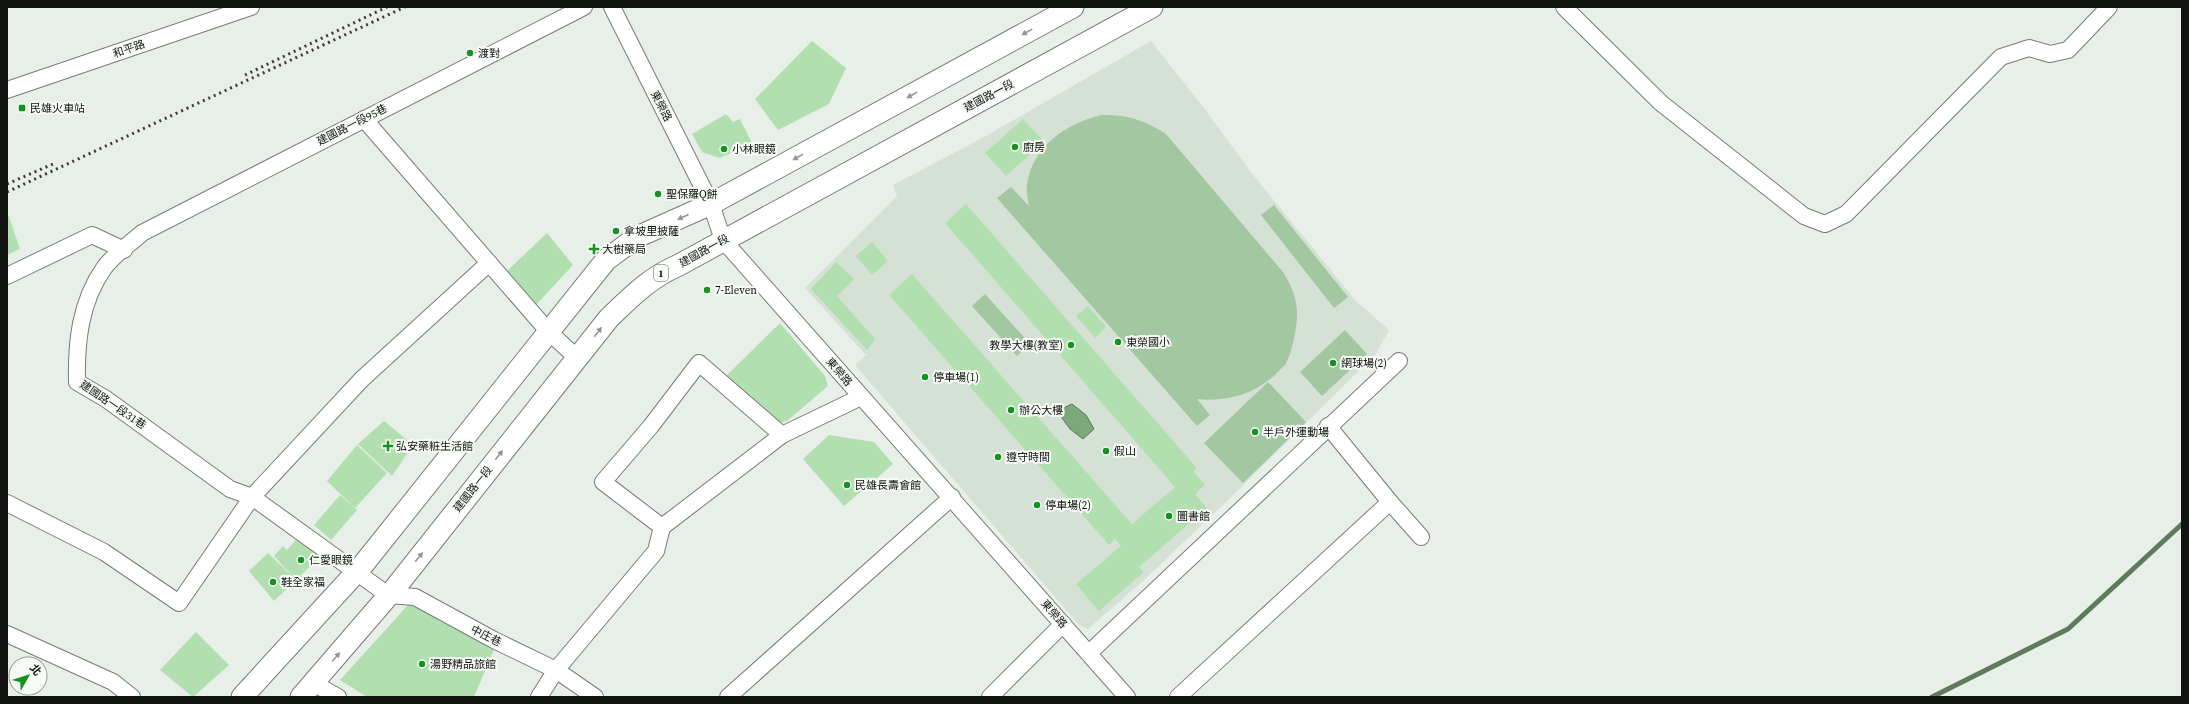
<svg xmlns="http://www.w3.org/2000/svg" width="2189" height="704" font-family="'Source Serif 4','Noto Sans TC',serif">
	<style>
		.built { fill: #d6e1d6 }
		.green { fill: #a3c7a1 }
		.water { fill: #7da87b; stroke: #5d7b5b }
		.lines { fill: none; stroke-linecap: round; stroke-linejoin: round }
		.stream { stroke: #5d7b5b; stroke-width: 5 }
		.building { fill: #b2dfb0 }
		.minor-casing { stroke: #777c77; stroke-width: 18 }
		.major-casing { stroke: #777c77; stroke-width: 23 }
		.minor { stroke: #fff; stroke-width: 16 }
		.major { stroke: #fff; stroke-width: 21 }
		.rail { stroke: #393c39; stroke-width: 3; stroke-dasharray: 2 4; stroke-linecap: butt }
		.oneway { fill: #949594 }
		.poi-dot { fill: #159221; stroke: #f6fbf5; stroke-width: 1.5 }
		.labels { text-anchor: middle; dominant-baseline: central; stroke-width: 4; stroke-linejoin: round; paint-order: stroke }
		.shield { fill: #f6fbf5; stroke: #565955; stroke-width: 1 }
		.shield-label { font-size: 10px; font-weight: bold; fill: #111311 }
		.street-label { font-size: 11px; fill: #111311; stroke: #f6fbf5 }
		.poi-label { font-size: 11px; fill: #111311; stroke: #f6fbf5; text-anchor: start }
	</style>
	<rect width="100%" height="100%" fill="#e8eee8"/>
	<path class="built" d="M1151 41 1204 108 1250 171 1356 301 1389 330 1376 354 1227 501 1143 581 1088 629 1080 626 855 365 866 355 805 288 897 196 893 185 986 136Z"/>
	<g class="green">
		<path d="M1101 115C1126 114 1145 120 1166 134L1283 272C1296 293 1300 309 1295 333 1293 343 1291 354 1286 363 1284 367 1279 370 1276 374 1254 395 1227 402 1197 399L1210 415 1197 426 997 198 1011 187 1029 206C1028 200 1026 192 1027 185 1032 146 1066 124 1101 115Z"/>
		<path d="M1274 205 1348 297 1334 308 1261 215Z"/>
		<path d="M985 294 1030 344 1017 356 972 306Z"/>
		<path d="M1345 330 1367 354 1322 396 1300 372Z"/>
		<path d="M1268 382 1306 422 1243 483 1204 443Z"/>
	</g>
	<path class="water" d="M1072 404 1086 415 1094 429 1083 439 1070 429 1062 418 1063 408Z"/>
	<g class="lines">
		<path class="stream" d="M1932 697 2068 629 2182 524"/>
	</g>
	<g class="building">
		<path d="M812 41 846 68 829 104 778 130 755 99Z"/>
		<path d="M726 114 733 122 740 119 752 143 720 158 702 152 692 134Z"/>
		<path d="M1023 119 1044 142 1006 176 985 153Z"/>
		<path d="M966 204 1197 468 1193 471 1205 485 1195 494 1207 508 1139 567 1144 572 1099 611 1076 584 1121 546 1115 539 1109 545 889 295 912 274 1132 524 1175 487 945 223Z"/>
		<path d="M7 211 20 249 7 255Z"/>
		<path d="M547 233 573 265 534 307 506 272Z"/>
		<path d="M872 242 888 261 872 275 856 256Z"/>
		<path d="M836 262 854 279 837 296 875 339 867 350 811 289Z"/>
		<path d="M1088 306 1106 327 1095 338 1076 316Z"/>
		<path d="M780 323 825 376 828 386 787 421 779 423 726 376Z"/>
		<path d="M384 421 413 445 392 476 358 444Z"/>
		<path d="M829 435 874 442 893 464 844 506 803 459Z"/>
		<path d="M357 445 387 473 355 508 327 481Z"/>
		<path d="M340 495 357 510 331 540 314 525Z"/>
		<path d="M299 536 323 554 274 601 249 571 268 553 294 578 274 556 283 546 287 550Z"/>
		<path d="M409 604H419L441 622 495 647 474 697H367L340 680Z"/>
		<path d="M196 632 229 665 193 697 160 670Z"/>
	</g>
	<g class="lines">
		<defs>
			<g id="minor">
				<path d="M584 7 142 233C130 244 113 255 104 268 80 302 76 343 77 382L106 399 230 489 252 497 388 595 415 597 494 640 556 670 595 697"/>
				<path d="M612 7 711 204 723 240 1127 697"/>
				<path d="M1564 7 1661 103 1804 216 1825 224 1846 214 2001 57 2029 48 2050 54 2068 50 2109 7"/>
				<path d="M7 90 251 7"/>
				<path d="M364 119 548 331 576 357"/>
				<path d="M7 276 92 235 124 250"/>
				<path d="M1390 502 1421 537"/>
				<path d="M7 503 104 552 179 603 252 497 362 379 489 263"/>
				<path d="M662 527 782 435"/>
				<path d="M7 634 113 682 132 697"/>
				<path d="M1089 653 1399 361"/>
				<path d="M313 683 338 697"/>
				<path d="M539 697 556 670 656 551 662 527 603 482 651 426 699 363 782 435 861 397"/>
				<path d="M728 697 952 497"/>
				<path d="M990 697 1063 624"/>
				<path d="M1178 697 1390 502 1328 426"/>
			</g>
			<g id="major">
				<path d="M242 697 362 566 606 260 637 237 711 204 1073 7"/>
				<path d="M301 697 395 588 609 318C632 296 649 278 679 265L1152 7"/>
			</g>
		</defs>
		<use href="#minor" class="minor-casing"/>
		<use href="#major" class="major-casing"/>
		<use href="#minor" class="minor"/>
		<use href="#major" class="major"/>
		<g class="rail">
			<path d="M245 75 387 7"/>
			<path d="M7 184 53 164"/>
			<path d="M7 192 405 7"/>
		</g>
	</g>
	<defs><path id="oneway-solid" d="M-6-.8H1V-3.2L6.5 0L1 3.2V.8H-6Z"/></defs>
	<g class="oneway">
		<use href="#oneway-solid" transform="translate(1027 32) rotate(151)"/>
		<use href="#oneway-solid" transform="translate(912 95) rotate(151)"/>
		<use href="#oneway-solid" transform="translate(798 157) rotate(151)"/>
		<use href="#oneway-solid" transform="translate(683 217) rotate(156)"/>
		<use href="#oneway-solid" transform="translate(598 332) rotate(-53)"/>
		<use href="#oneway-solid" transform="translate(499 455) rotate(-52)"/>
		<use href="#oneway-solid" transform="translate(419 557) rotate(-52)"/>
		<use href="#oneway-solid" transform="translate(336 657) rotate(-50)"/>
	</g>
	<g class="poi-dot">
		<circle cx="470" cy="53" r="4"/>
		<rect x="18" y="104" width="8" height="8" rx="2"/>
		<circle cx="1015" cy="147" r="4"/>
		<circle cx="724" cy="149" r="4"/>
		<circle cx="658" cy="194" r="4"/>
		<circle cx="616" cy="231" r="4"/>
		<path d="M592 243h4v4h4v4h-4v4h-4v-4h-4v-4h4z"/>
		<circle cx="707" cy="290" r="4"/>
		<circle cx="1118" cy="342" r="4"/>
		<circle cx="1071" cy="345" r="4"/>
		<circle cx="1333" cy="363" r="4"/>
		<circle cx="925" cy="377" r="4"/>
		<circle cx="1011" cy="410" r="4"/>
		<circle cx="1255" cy="432" r="4"/>
		<path d="M386 440h4v4h4v4h-4v4h-4v-4h-4v-4h4z"/>
		<circle cx="1106" cy="451" r="4"/>
		<circle cx="998" cy="457" r="4"/>
		<circle cx="847" cy="485" r="4"/>
		<circle cx="1037" cy="505" r="4"/>
		<circle cx="1169" cy="516" r="4"/>
		<circle cx="301" cy="560" r="4"/>
		<circle cx="273" cy="582" r="4"/>
		<circle cx="422" cy="664" r="4"/>
	</g>
	<g class="labels">
		<rect class="shield" x="654" y="265" width="14" height="16" rx="3"/>
		<g class="shield-label">
			<text x="661" y="273">1</text>
		</g>
		<g class="street-label">
			<text transform="translate(129 49) rotate(-19)">和平路</text>
			<text transform="translate(989 96) rotate(-28)">建國路一段</text>
			<text transform="translate(661 106) rotate(63)">東榮路</text>
			<text transform="translate(352 125) rotate(-27)">建國路一段95巷</text>
			<text transform="translate(704 251) rotate(-29)">建國路一段</text>
			<text transform="translate(839 372) rotate(49)">東榮路</text>
			<text transform="translate(113 405) rotate(34)">建國路一段31巷</text>
			<text transform="translate(473 489) rotate(-52)">建國路一段</text>
			<text transform="translate(1054 614) rotate(49)">東榮路</text>
			<text transform="translate(486 636) rotate(27)">中庄巷</text>
		</g>
		<g class="poi-label">
			<text x="478" y="53">渡對</text>
			<text x="30" y="108">民雄火車站</text>
			<text x="1023" y="147">廚房</text>
			<text x="732" y="149">小林眼鏡</text>
			<text x="666" y="194">聖保羅Q餅</text>
			<text x="624" y="231">拿坡里披薩</text>
			<text x="602" y="249">大樹藥局</text>
			<text x="715" y="290">7-Eleven</text>
			<text x="1126" y="342">東榮國小</text>
			<text x="1063" y="345" text-anchor="end">教學大樓(教室)</text>
			<text x="1341" y="363">網球場(2)</text>
			<text x="933" y="377">停車場(1)</text>
			<text x="1019" y="410">辦公大樓</text>
			<text x="1263" y="432">半戶外運動場</text>
			<text x="396" y="446">弘安藥粧生活館</text>
			<text x="1114" y="451">假山</text>
			<text x="1006" y="457">遵守時間</text>
			<text x="855" y="485">民雄長壽會館</text>
			<text x="1045" y="505">停車場(2)</text>
			<text x="1177" y="516">圖書館</text>
			<text x="309" y="560">仁愛眼鏡</text>
			<text x="281" y="582">鞋全家福</text>
			<text x="430" y="664">湯野精品旅館</text>
		</g>
	</g>
	<rect width="2189" height="704" fill="none" stroke="#111311" stroke-width="16"/>
	<g transform="translate(28 676) rotate(51)"><circle r="19" fill="#f6fbf5" stroke="#9a9e9a"/>
	<path d="M0-3L7 15L0 10L-7 15Z" fill="#159221"/>
	<text y="-6" font-size="11" font-weight="bold" text-anchor="middle" fill="#111311">北</text>
	</g>
</svg>
